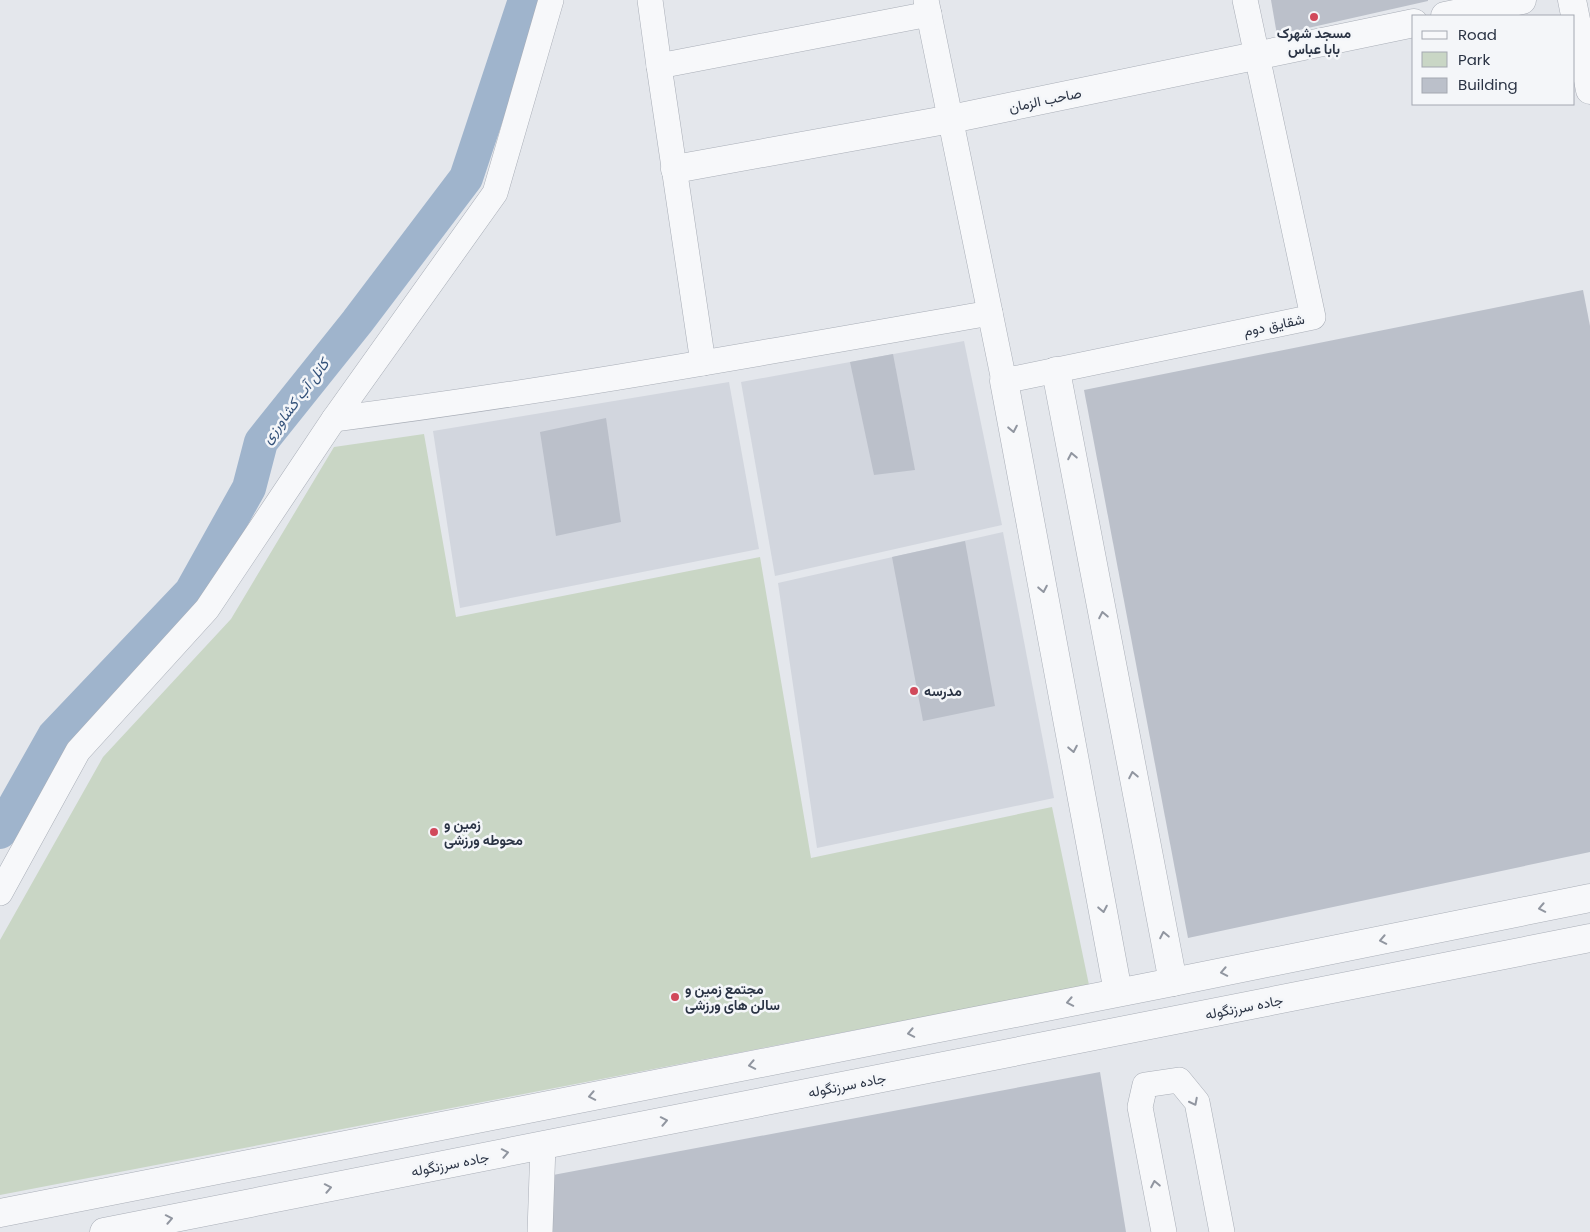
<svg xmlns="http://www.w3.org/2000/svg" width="1590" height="1232" font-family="Poppins,Vazirmatn,sans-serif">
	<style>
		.built { fill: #d2d6de }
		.green { fill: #c9d6c5 }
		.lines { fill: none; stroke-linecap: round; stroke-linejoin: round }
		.canal { stroke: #9fb4cc; stroke-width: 34 }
		.building { fill: #bbc0ca }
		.minor-casing { stroke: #a9aeb7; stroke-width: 26 }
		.tertiary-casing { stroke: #a9aeb7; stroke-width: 29 }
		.minor { stroke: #f7f8fa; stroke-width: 25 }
		.tertiary { stroke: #f7f8fa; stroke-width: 28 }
		.oneway { stroke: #9196a0 }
		.poi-dot { fill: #d1495b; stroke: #f4f6f9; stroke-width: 2 }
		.labels { text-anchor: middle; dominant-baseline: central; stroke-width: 5; stroke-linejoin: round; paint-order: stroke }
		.poi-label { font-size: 14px; font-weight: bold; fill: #2b3445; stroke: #f4f6f9; text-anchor: start }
		.street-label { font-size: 14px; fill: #2b3445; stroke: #f4f6f9 }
		.water-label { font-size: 15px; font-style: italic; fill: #34527a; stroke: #f4f6f9 }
	</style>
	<rect width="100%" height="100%" fill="#e4e7ec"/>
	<g class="built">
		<path d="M964 341 1002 525 775 576 741 382Z"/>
		<path d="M729 382 759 549 460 608 433 431Z"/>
		<path d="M1003 532 1054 798 817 848 778 583Z"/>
	</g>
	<path class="green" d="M424 434 456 617 760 557 811 858 1052 807 1089 985 0 1195V940L103 757 231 619 334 447Z"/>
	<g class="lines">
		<path class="canal" d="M0 832 54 736 191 592 249 488 261 442 357 322 466 178 525 0"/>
	</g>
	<g class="building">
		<path d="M1271 0H1428V1L1277 35Z"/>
		<path d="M1583 290 1590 326V852L1188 938 1084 390Z"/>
		<path d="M893 354 915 470 874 475 850 362Z"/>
		<path d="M606 418 621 522 556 536 540 432Z"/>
		<path d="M965 541 995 706 923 721 892 557Z"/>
		<path d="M1100 1072 1126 1232H552L553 1175Z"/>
	</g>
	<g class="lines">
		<defs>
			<g id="minor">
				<path d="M551 0 495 193 334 419C554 391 772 351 990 313"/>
				<path d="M650 0 659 66"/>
				<path d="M926 0 1004 381 1313 317 1245 0"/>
				<path d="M703 363 659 66 929 14"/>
				<path d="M0 893 78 751 207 609 334 419"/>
				<path d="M540 1232 543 1145"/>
				<path d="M1164 1232 1140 1107 1145 1085 1179 1080 1197 1102 1222 1232"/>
			</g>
			<g id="tertiary">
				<path d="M1572 0 1590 90"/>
				<path d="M1445 16 1522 0"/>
				<path d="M675 169 951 119 1414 23"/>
				<path d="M1056 371 1173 982"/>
				<path d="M1004 381 1118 992"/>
				<path d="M0 1213 1173 982 1590 898"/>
				<path d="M104 1232 1590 938"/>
			</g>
		</defs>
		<use href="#minor" class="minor-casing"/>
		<use href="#tertiary" class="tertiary-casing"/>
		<use href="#minor" class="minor"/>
		<use href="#tertiary" class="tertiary"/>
	</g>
	<defs><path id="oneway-chevron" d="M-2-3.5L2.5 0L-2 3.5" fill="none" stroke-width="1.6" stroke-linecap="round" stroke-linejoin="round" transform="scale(1.25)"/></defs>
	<g class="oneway">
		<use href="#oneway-chevron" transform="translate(1013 429) rotate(79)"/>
		<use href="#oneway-chevron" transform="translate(1072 456) rotate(-101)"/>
		<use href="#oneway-chevron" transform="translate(1043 589) rotate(79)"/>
		<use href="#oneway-chevron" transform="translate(1103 615) rotate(-101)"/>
		<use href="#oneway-chevron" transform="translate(1073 749) rotate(79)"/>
		<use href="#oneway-chevron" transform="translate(1133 775) rotate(-101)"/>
		<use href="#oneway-chevron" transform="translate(1542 908) rotate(169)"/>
		<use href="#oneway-chevron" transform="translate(1103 909) rotate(79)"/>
		<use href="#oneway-chevron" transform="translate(1164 935) rotate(-101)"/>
		<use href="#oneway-chevron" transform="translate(1383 940) rotate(169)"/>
		<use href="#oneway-chevron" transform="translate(1224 972) rotate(169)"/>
		<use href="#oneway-chevron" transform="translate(1070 1002) rotate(169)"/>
		<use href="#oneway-chevron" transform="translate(911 1033) rotate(169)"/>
		<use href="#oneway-chevron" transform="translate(752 1065) rotate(169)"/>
		<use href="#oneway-chevron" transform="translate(592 1096) rotate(169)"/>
		<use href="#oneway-chevron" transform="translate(1194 1102) rotate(63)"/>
		<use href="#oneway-chevron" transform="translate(664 1121) rotate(-11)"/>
		<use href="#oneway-chevron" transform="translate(505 1153) rotate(-11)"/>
		<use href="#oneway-chevron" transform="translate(1155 1184) rotate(-101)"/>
		<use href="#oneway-chevron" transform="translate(328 1188) rotate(-11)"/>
		<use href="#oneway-chevron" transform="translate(169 1219) rotate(-11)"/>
	</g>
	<g class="poi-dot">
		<circle cx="1314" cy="17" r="5"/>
		<circle cx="914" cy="691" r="5"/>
		<circle cx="434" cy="832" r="5"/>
		<circle cx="675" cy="997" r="5"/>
	</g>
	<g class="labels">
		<g class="poi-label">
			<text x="1314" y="33" text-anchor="middle">مسجد شهرک<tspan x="1314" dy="16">بابا عباس</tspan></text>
			<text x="924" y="691">مدرسه</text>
			<text x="444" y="824">زمین و<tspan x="444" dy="16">محوطه ورزشی</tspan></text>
			<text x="685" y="989">مجتمع زمین و<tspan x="685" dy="16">سالن های ورزشی</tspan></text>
		</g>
		<g class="street-label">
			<text transform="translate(1045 100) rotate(-12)">صاحب الزمان</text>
			<text transform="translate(1274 325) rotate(-12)">شقایق دوم</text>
			<text transform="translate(1244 1007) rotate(-11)">جاده سرزنگوله</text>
			<text transform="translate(847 1085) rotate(-11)">جاده سرزنگوله</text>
			<text transform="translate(450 1164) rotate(-11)">جاده سرزنگوله</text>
		</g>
		<g class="water-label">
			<text transform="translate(295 401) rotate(-53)">کانل آب کشاورزی</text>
		</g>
	</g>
	<rect x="1412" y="15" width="162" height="90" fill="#f4f6f9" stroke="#a4a8b1"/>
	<rect x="1422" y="31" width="25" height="8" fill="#f7f8fa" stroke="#a4a8b1"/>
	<text x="1458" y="40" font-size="15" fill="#2b3445">Road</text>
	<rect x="1422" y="52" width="25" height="15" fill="#c9d6c5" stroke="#a4a8b1"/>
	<text x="1458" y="65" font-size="15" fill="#2b3445">Park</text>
	<rect x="1422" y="78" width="25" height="15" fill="#bbc0ca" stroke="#a4a8b1"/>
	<text x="1458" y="90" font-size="15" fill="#2b3445">Building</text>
</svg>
